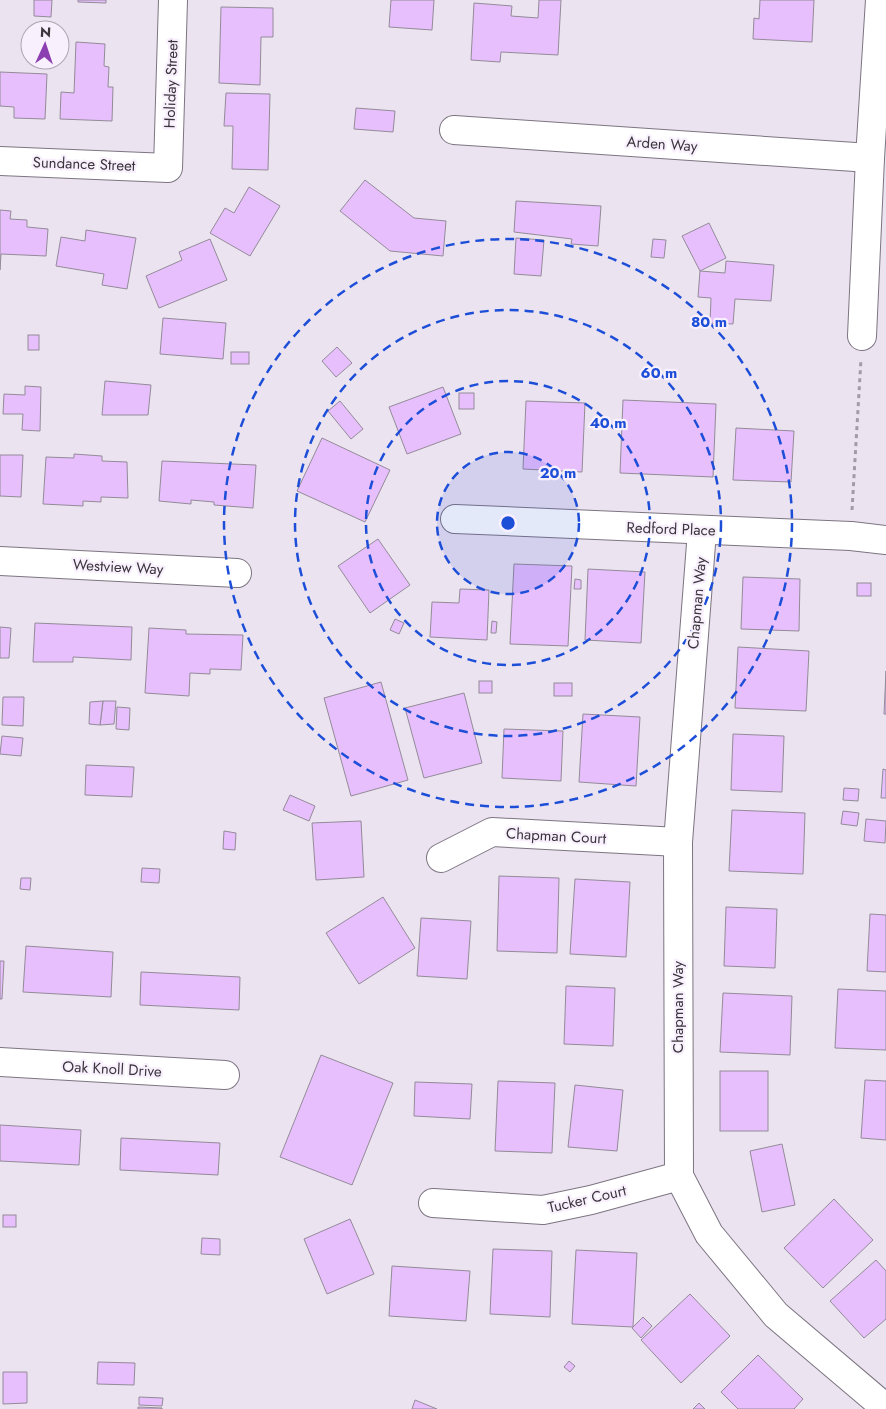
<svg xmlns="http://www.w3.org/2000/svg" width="886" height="1409" font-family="Jost,sans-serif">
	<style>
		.building { fill: #e7bffd; stroke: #938b98 }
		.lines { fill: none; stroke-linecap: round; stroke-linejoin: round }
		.minor-casing { stroke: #7c7581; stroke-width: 30 }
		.path { stroke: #a29ba5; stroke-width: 3; stroke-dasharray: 4 4; stroke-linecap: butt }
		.minor { stroke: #fff; stroke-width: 28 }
		.ring { fill: none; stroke: #1d4ed8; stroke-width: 2.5; stroke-dasharray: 9 6 }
		.labels { text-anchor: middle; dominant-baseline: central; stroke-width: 4.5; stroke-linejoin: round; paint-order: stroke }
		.street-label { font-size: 15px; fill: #3a363c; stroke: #f9f0fe }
		.centre { fill: #1d4ed8; stroke: #f9f0fe; stroke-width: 2.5 }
		.ring-label { font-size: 15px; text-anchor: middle; font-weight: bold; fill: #1d4ed8; stroke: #f9f0fe; stroke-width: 4.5; stroke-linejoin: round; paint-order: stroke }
	</style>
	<rect width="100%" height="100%" fill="#ece3f1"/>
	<g class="building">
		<path d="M34 0H52L51 17 34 16Z"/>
		<path d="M78 0H106V3L78 2Z"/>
		<path d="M391 0H434L432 30 389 27Z"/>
		<path d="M539 0H561L558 55 501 52 500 62 471 60 474 3 512 6 511 16 538 18Z"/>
		<path d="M760 0H814L812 42 753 39 754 18 759 19Z"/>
		<path d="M221 7 273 8V37H261L260 85 219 83Z"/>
		<path d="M76 42 105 44 104 66 109 67 108 87H113L112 121 60 119 61 92 74 93Z"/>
		<path d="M0 72 47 74 45 119 14 118V107L0 106Z"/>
		<path d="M226 93 270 94 268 170 232 169 233 126H224Z"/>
		<path d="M356 108 395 111 393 132 354 129Z"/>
		<path d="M365 180 414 218 446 221 443 256 390 251 340 211Z"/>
		<path d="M249 187 280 206 250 256 210 233 225 208 234 213Z"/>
		<path d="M516 201 601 206 598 246 571 244 572 239 514 232Z"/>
		<path d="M0 210 11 211 10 219 27 220V227L48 229 46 256 1 254 0 270Z"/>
		<path d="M709 223 726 258 700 271 682 236Z"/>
		<path d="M86 230 136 238 127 289 102 285 104 274 56 266 61 237 85 241Z"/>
		<path d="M516 238 544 240 541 276 514 274Z"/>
		<path d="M210 239 227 280 159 308 146 276 182 260 179 252Z"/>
		<path d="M653 239 666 240 664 258 651 257Z"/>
		<path d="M726 261 774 265 771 301 735 299 733 324 710 323 711 298 698 297 700 271 725 273Z"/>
		<path d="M163 318 226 323 223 359 160 354Z"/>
		<rect x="28" y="335" width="11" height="15"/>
		<path d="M337 347 352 363 336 377 322 361Z"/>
		<rect x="231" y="352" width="18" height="12"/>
		<path d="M105 381 151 385 148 415H102Z"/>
		<path d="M25 386 41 387 40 431 22 430 23 414H3L4 394 25 395Z"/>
		<path d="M443 387 461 434 407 454 389 407Z"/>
		<rect x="459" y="393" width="15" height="16"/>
		<path d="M623 400 716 404 713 477 620 473Z"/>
		<path d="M340 401 363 429 351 439 328 411Z"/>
		<path d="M526 401 585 403 582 472 523 469Z"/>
		<path d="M736 428 794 431 791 482 733 480Z"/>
		<path d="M322 438 390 470 365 522 297 491Z"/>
		<path d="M74 454 102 456V461L127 462 128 498 101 497V502L83 501V506L43 504 46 457 74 458Z"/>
		<path d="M0 455H23L21 497 0 496Z"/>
		<path d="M162 461 256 465 253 508 214 505V502L191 500V504L159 501Z"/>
		<path d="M378 539 410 585 370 613 338 566Z"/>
		<path d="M514 564 572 566 568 646 510 644Z"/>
		<path d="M588 569 645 572 641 643 585 640Z"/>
		<path d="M743 577 800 579 799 631 741 629Z"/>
		<path d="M575 579 581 580V589H574Z"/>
		<rect x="857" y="583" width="14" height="13"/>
		<path d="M460 589 489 590 487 640 430 637 432 602 459 603Z"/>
		<path d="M395 619 404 623 399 634 390 630Z"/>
		<path d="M492 621 497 622 496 633H491Z"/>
		<path d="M35 623 132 627 131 660 73 657V662H33Z"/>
		<path d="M0 627 11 628 9 658H0Z"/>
		<path d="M149 628 186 630V634L243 635 241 670 210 669V674L190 673 189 696 145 693Z"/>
		<path d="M738 647 809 651 806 711 735 708Z"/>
		<path d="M886 671V714H884Z"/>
		<rect x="479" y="681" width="13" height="12"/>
		<path d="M381 682 408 780 351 796 324 698Z"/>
		<rect x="554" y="683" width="18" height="13"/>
		<path d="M464 693 482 763 424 778 405 708Z"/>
		<path d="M3 697H24L23 726 2 725Z"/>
		<path d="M103 701H116L114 724 100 725Z"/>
		<path d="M103 701 100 725 89 724 90 702Z"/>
		<path d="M117 707 130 708 129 730 116 729Z"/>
		<path d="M583 714 640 717 636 786 579 782Z"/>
		<path d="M504 729 563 731 561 781 502 778Z"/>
		<path d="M733 734 784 736 782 792 731 790Z"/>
		<path d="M2 736 23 738 21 756 0 754Z"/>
		<path d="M86 765 134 767 132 797 85 795Z"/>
		<path d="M883 769 886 770V798H881Z"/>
		<path d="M844 788 859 789 858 801 843 800Z"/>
		<path d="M290 795 315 806 309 821 283 810Z"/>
		<path d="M732 810 805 813 803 874 729 871Z"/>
		<path d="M843 811 859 813 857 826 841 824Z"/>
		<path d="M866 819 886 821 885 843 864 841Z"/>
		<path d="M361 821 364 877 316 880 312 823Z"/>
		<path d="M224 831 236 833 235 850 223 849Z"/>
		<path d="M142 868 160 869 159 883 141 882Z"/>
		<path d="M499 876 559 878 557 953 497 951Z"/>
		<path d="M21 878H31L30 890 20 889Z"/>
		<path d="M575 879 630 882 626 957 570 954Z"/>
		<path d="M383 897 415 948 359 984 326 933Z"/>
		<path d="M726 907 777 909 775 968 724 966Z"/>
		<path d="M870 914 886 915V972L867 971Z"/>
		<path d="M421 918 471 921 467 979 417 976Z"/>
		<path d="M26 946 113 952 111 997 23 992Z"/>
		<path d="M0 961H4L2 999H0Z"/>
		<path d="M141 972 240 977 239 1010 140 1005Z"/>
		<path d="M566 986 615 988 613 1046 564 1044Z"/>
		<path d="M838 989 886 991V1050L835 1048Z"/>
		<path d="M723 993 792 996 790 1055 720 1052Z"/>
		<path d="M321 1055 393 1083 352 1185 280 1157Z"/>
		<rect x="720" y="1071" width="48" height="60"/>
		<path d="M865 1080 886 1081V1140L861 1138Z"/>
		<path d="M498 1081 555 1083 552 1153 495 1151Z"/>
		<path d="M415 1082 472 1084 470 1119 414 1116Z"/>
		<path d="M575 1085 623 1090 617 1151 568 1147Z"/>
		<path d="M0 1125 81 1130 79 1165 0 1161Z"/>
		<path d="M121 1138 220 1143 218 1175 120 1170Z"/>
		<path d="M782 1144 795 1205 762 1212 750 1151Z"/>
		<path d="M834 1199 873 1240 823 1288 784 1248Z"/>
		<rect x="3" y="1215" width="13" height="12"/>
		<path d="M350 1219 374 1274 327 1294 304 1239Z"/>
		<path d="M202 1238 220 1239V1255L201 1254Z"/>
		<path d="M493 1249 552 1251 550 1317 490 1314Z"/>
		<path d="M576 1250 637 1253 633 1327 572 1324Z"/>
		<path d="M876 1260 886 1271V1319L864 1338 830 1301Z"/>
		<path d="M392 1266 470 1271 466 1321 389 1316Z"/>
		<path d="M690 1294 730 1336 681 1383 641 1340Z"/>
		<path d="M643 1317 652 1326 641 1338 632 1328Z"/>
		<path d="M758 1355 803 1399 794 1409H738L721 1392Z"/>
		<path d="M569 1361 575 1366 570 1372 564 1367Z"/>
		<path d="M98 1362 135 1363 134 1385 97 1384Z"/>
		<path d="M3 1372H27V1403L3 1404Z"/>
		<path d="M139 1397 163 1398 162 1406 139 1405Z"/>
		<path d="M415 1400 437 1409H412Z"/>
		<path d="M699 1403 705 1409H693Z"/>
		<path d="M138 1407 162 1408V1409H138Z"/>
	</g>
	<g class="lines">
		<defs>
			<g id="minor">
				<path d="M454 130 870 158"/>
				<path d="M0 161 168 168 173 0"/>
				<path d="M862 336 870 158 880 0"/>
				<path d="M455 519 851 536 886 540"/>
				<path d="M702 531 678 842 679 1176 709 1234 776 1315 881 1404"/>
				<path d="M0 561 237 573"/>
				<path d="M441 858 492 832 678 842"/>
				<path d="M0 1062 225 1075"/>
				<path d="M433 1203 543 1210 591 1200 679 1176"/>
			</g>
		</defs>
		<use href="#minor" class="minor-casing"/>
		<path class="path" d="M852 510 861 359"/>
		<use href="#minor" class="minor"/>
	</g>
	<circle cx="508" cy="523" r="71" fill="#1d4ed8" fill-opacity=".12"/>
	<g class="ring">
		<circle cx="508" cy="523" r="71"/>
		<circle cx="508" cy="523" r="142"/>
		<circle cx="508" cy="523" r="213"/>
		<circle cx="508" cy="523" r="284"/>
	</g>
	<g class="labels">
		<g class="street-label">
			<text transform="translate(171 84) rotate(-88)">Holiday Street</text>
			<text transform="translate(662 144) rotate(4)">Arden Way</text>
			<text transform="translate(84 164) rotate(2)">Sundance Street</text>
			<text transform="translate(671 529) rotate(2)">Redford Place</text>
			<text transform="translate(118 567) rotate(3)">Westview Way</text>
			<text transform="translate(697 603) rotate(-85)">Chapman Way</text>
			<text transform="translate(556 836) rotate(3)">Chapman Court</text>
			<text transform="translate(678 1007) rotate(-90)">Chapman Way</text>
			<text transform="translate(112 1069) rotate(3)">Oak Knoll Drive</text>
			<text transform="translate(587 1199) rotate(-13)">Tucker Court</text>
		</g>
	</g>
	<circle cx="508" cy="523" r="8" class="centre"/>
	<g class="ring-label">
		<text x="709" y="327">80 m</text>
		<text x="659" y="378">60 m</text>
		<text x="608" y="428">40 m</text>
		<text x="558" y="478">20 m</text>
	</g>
	<g transform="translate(45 45) rotate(3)"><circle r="24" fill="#f9f0fe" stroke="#ada6b0"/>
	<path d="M0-4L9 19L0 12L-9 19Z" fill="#8c3fb0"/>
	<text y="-8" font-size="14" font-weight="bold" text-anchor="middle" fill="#3a363c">N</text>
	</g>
</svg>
